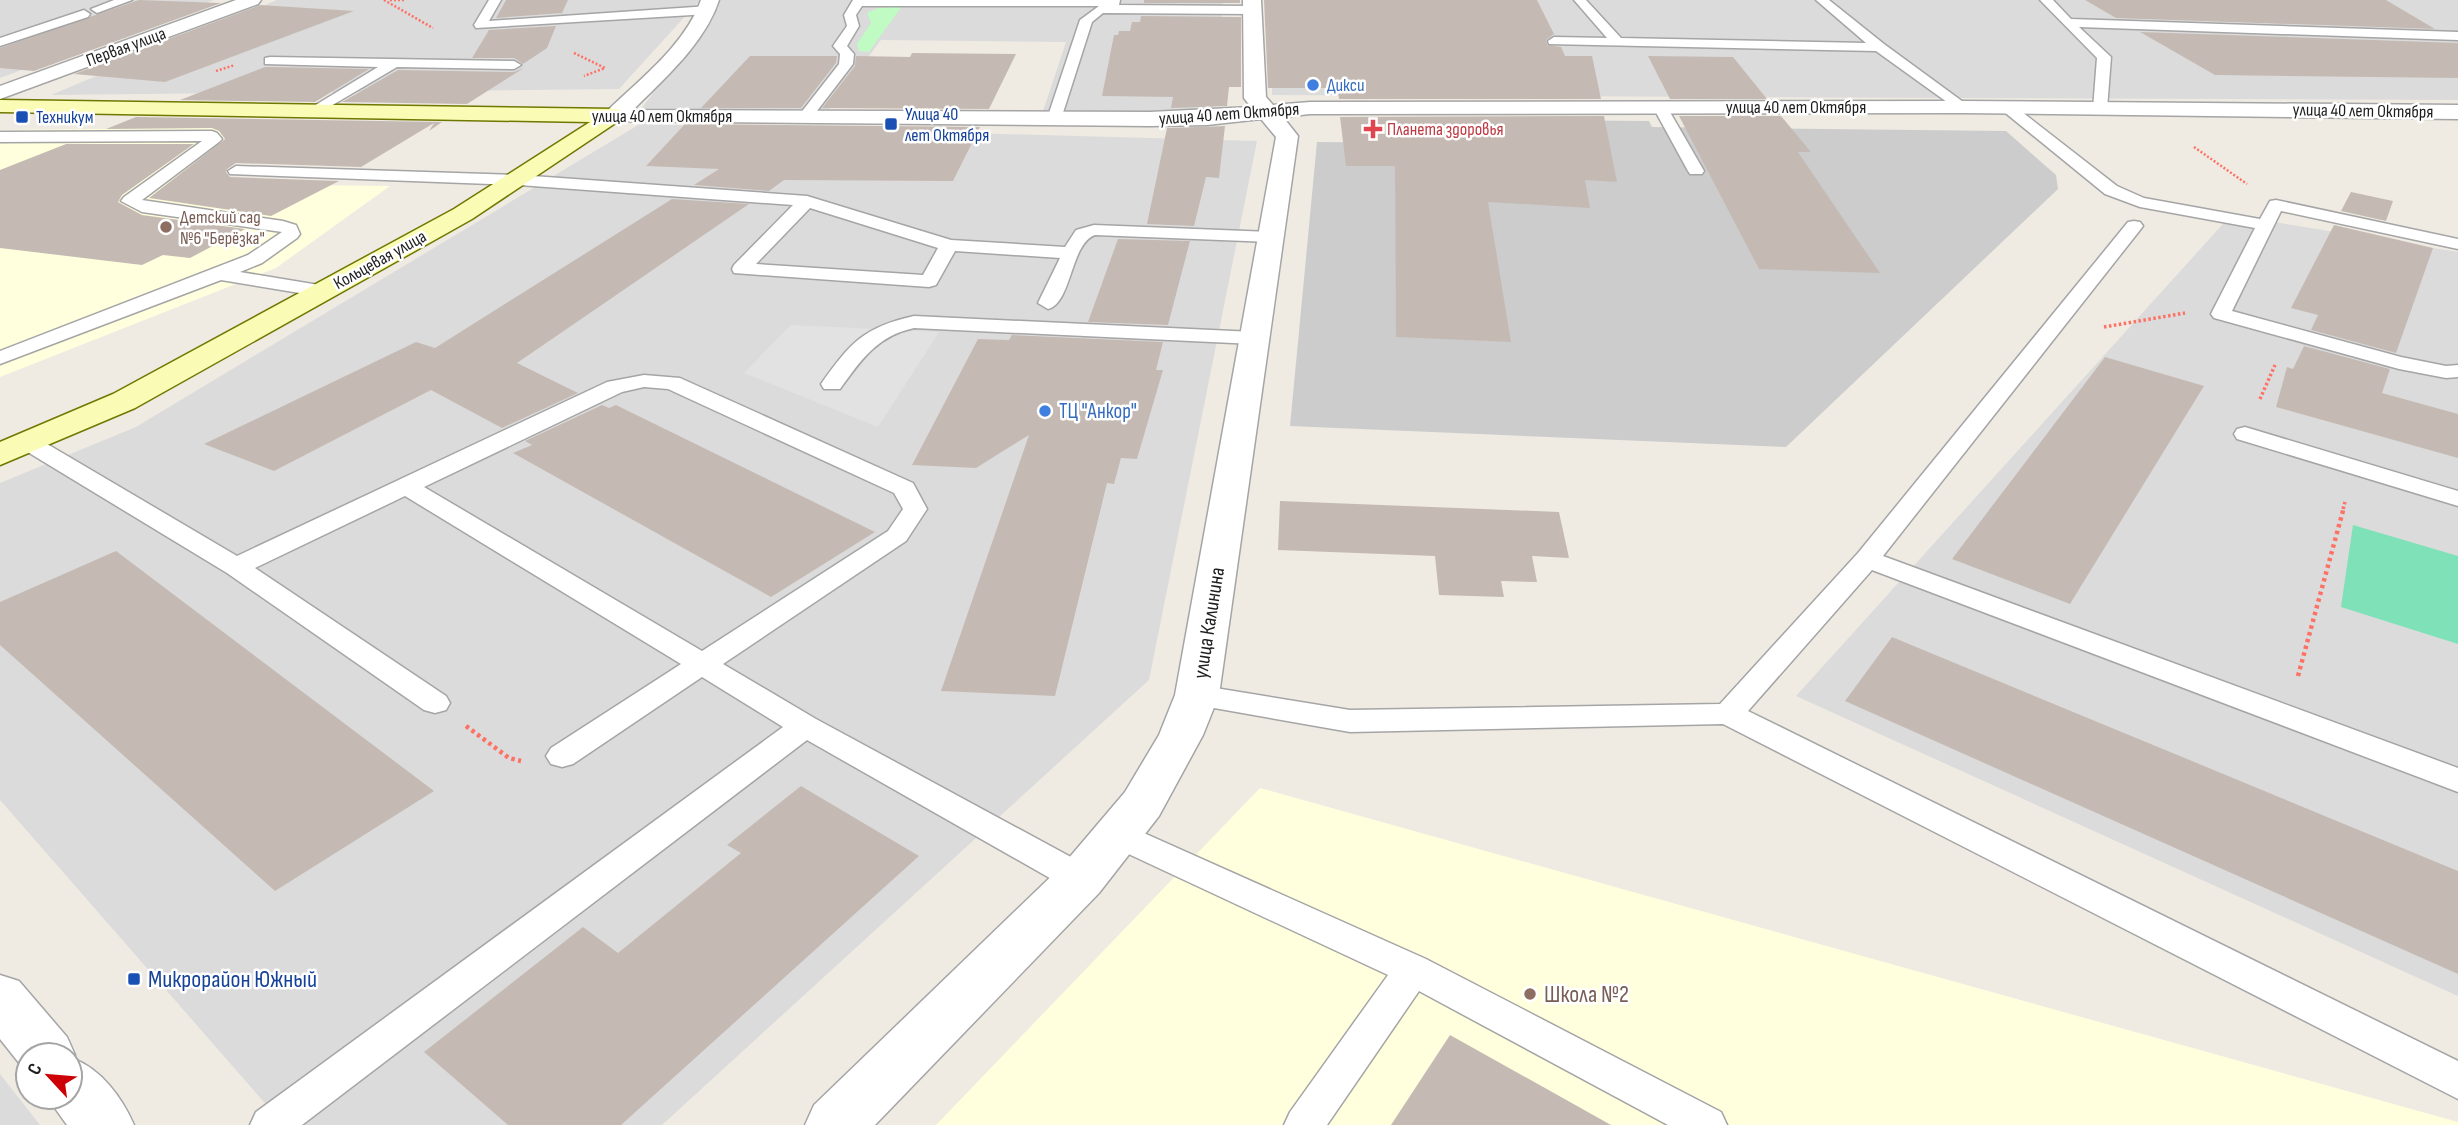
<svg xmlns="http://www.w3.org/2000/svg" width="2458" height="1125" font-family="'Sofia Sans Condensed',sans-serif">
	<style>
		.residential { fill: #dcdbdb }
		.education { fill: #fffedd }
		.religious { fill: #ccc }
		.park { fill: #bffbc2 }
		.pitch { fill: #7ee1b8 }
		.parking { fill: #e2e2e2 }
		.building { fill: #c4bab3 }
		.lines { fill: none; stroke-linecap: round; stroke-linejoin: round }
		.lane-casing { stroke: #a5a5a5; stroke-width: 3 }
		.street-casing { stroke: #a5a5a5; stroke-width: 3 }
		.secondary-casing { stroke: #6f7801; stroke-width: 3 }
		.path-far2 { stroke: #fe7165; stroke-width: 2.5; stroke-dasharray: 2 2; stroke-linecap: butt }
		.path-far1 { stroke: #fe7165; stroke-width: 3.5; stroke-dasharray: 2.5 2.5; stroke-linecap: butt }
		.path { stroke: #fe7165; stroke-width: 4.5; stroke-dasharray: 3.5 3.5; stroke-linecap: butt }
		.lane { fill: #fff; fill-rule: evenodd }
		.street { fill: #fff; fill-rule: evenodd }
		.secondary { fill: #fafbb5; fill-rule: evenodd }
		.shop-dot { fill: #3f7fe0; stroke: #fff; stroke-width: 2.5 }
		.transit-dot { fill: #1a4fb4; stroke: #fff; stroke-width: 2.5 }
		.health-dot { fill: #e0444e; stroke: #fff; stroke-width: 2.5 }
		.education-dot { fill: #8d6e63; stroke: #fff; stroke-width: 2.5 }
		.labels { text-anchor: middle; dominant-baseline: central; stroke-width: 5; stroke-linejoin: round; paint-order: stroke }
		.far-street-label { font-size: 18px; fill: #1e1e1e; stroke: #fff }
		.far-shop-label { font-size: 18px; fill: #366cbe; stroke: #fff; text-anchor: start }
		.far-transit-label { font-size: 18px; fill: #164399; stroke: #fff; text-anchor: start }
		.far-health-label { font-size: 18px; fill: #be3a42; stroke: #fff; text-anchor: start }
		.far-education-label { font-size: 18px; fill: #785e54; stroke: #fff; text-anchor: start }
		.shop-label { font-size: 21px; fill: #366cbe; stroke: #fff; text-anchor: start }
		.street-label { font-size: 21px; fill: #1e1e1e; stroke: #fff }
		.near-transit-label { font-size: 24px; fill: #164399; stroke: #fff; text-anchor: start }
		.near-education-label { font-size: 24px; fill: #785e54; stroke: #fff; text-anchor: start }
	</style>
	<rect width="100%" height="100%" fill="#efebe3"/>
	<g class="residential">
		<path d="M0 0H214L0 78Z"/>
		<path d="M277 0H699V1L619 89 51 95Z"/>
		<path d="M720 0H1223L1213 112 1043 111 1066 42 881 40 829 109H641L712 16Z"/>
		<path d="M1272 0H2458V100L1272 95Z"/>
		<path d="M640 124 1257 141 1149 680 662 1125H284L0 800V483L136 427Z"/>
		<path d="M2231 215 2458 252V996L1796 696Z"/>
		<path d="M0 1074 40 1125H0Z"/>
	</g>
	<g class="education">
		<path d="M270 127 170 183 390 186 276 268 0 377V130Z"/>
		<path d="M1260 788 2458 1122V1125H936Z"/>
	</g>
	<path class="religious" d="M1419 119 1649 121 1652 127 2006 131 2056 175 2058 189 1786 447 1290 426 1317 142 1423 143Z"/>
	<path class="park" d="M902 6 869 52 859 51 857 44 871 23 867 13 878 8Z"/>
	<path class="pitch" d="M2353 525 2458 556V644L2341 607Z"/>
	<path class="parking" d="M791 325 939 332 878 427 744 373Z"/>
	<g class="building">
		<path d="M139 0 221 3 34 71 0 68V48Z"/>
		<path d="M506 0H568L562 13 496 18Z"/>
		<rect x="1144" y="0" width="96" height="3"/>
		<path d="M1264 0H1537L1554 34 1546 40 1547 45 1561 47 1565 56H1592L1601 99H1339L1338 88H1268Z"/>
		<path d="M2085 0H2386L2435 29 2116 18Z"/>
		<path d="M260 5 354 11 165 82 74 74Z"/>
		<path d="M1141 16 1241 17V87H1229L1227 106 1171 108 1173 97 1102 96 1114 35H1118L1119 31H1130L1132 22H1140Z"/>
		<path d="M556 26 547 48 523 64 514 58H472L489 30Z"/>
		<path d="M2140 32 2458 43V78L2215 75Z"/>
		<path d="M912 53 1016 54 989 109 822 108 855 66 856 56 910 57Z"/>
		<path d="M750 56H837L836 63 801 108H701Z"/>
		<path d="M1648 56 1733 57 1767 99H1670Z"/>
		<path d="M265 67H271L369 69 315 102 180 100Z"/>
		<path d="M524 68 467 104 342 102 398 70 514 72Z"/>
		<path d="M1604 116 1617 182 1585 180 1590 208 1488 202 1511 342 1396 337 1395 166H1346L1340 117Z"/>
		<path d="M1679 116H1781L1811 152H1798L1880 273 1759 269Z"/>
		<path d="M136 117 442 122 429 131 434 123 361 167 236 163 227 169 226 172 230 177 339 181 271 216 149 198 225 139 219 131 212 128 106 129Z"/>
		<path d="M685 124 980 127 953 181 784 180 769 191 694 185 719 169 646 166Z"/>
		<path d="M1225 126 1219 178 1206 177 1194 226 1147 224 1167 128Z"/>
		<path d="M66 144H194L122 195 118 202 142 215 245 229 190 258 163 255 142 265 0 248V170Z"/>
		<path d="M2351 192 2393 201 2386 221 2341 211Z"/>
		<path d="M672 199 749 204 517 363 578 393 502 428 431 390 274 471 204 444 416 342 435 348Z"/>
		<path d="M2334 225 2433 248 2396 353 2311 330 2318 315 2291 308Z"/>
		<path d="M1118 239 1190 241 1168 325 1088 322Z"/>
		<path d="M1012 335 1163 342 1156 370H1163L1137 459 1121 458 1114 484 1107 483 1055 696 941 691 1029 435 976 468 912 465 978 339 1009 340Z"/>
		<path d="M2304 346 2390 369 2382 393 2458 414V458L2276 407 2287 367 2293 369Z"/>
		<path d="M2105 357 2204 386 2070 604 1952 559Z"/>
		<path d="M602 405 609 408 616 405 875 532 771 597 513 453 532 445 525 441Z"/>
		<path d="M1280 501 1559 512 1569 558 1532 556 1537 582 1501 581 1504 597 1439 595 1435 556 1278 550Z"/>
		<path d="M116 551 434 791 275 891 0 645V602Z"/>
		<path d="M1892 637 2458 871V974L1845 701Z"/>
		<path d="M801 786 919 856 621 1125H508L424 1052 583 927 618 953 741 853 727 845Z"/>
		<path d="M1450 1035 1611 1125H1391Z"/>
	</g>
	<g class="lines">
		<defs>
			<g id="lane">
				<path d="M114 0H132L97 13 91 9Z"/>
				<path d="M489 0H501L489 21 709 6 715 10 709 14 476 28 474 25Z"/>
				<path d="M853 0H1120L1119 5H1116L1252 6 1258 10 1252 14 1103 13 1092 22 1061 119 1054 123 1047 119 1080 20 1099 6H862L856 15 859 26 847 46 854 54 853 64 810 120H800L798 117 800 114 839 64 840 54 833 46 847 26 844 15Z"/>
				<path d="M1574 0H1586L1621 38 1866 43 1816 0H1829L1884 44 1970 107 1963 111 1958 110 1876 51 1549 44 1548 41 1554 37 1607 38Z"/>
				<path d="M2040 0H2053L2071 19 2458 32V40L2079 27 2111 57 2107 109 2100 113 2093 109 2097 58Z"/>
				<path d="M84 10 90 14 88 17 0 46V38Z"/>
				<path d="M270 57 514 61 521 65 514 69 397 67 314 116 309 115 307 112 309 109 378 67 265 64V58Z"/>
				<path d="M1660 103 1667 107 1704 171 1702 174H1690L1688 171 1653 107Z"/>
				<path d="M2008 104 2013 105 2117 186 2144 198 2260 219 2270 201 2276 200 2458 239V249L2281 211 2232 311 2401 357 2446 366 2458 365V377L2446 378 2399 369 2214 318 2211 314 2255 228 2140 207 2105 194 2003 111 2001 108 2003 105Z"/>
				<path d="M212 131 217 133 222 139 219 142 142 200 283 221 296 225 300 234 297 238 262 263 240 272 331 287 334 291 331 295 324 297 221 280 0 364V351L248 255 282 232 142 212 121 201 124 197 202 141 0 142V132Z"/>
				<path d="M236 166 519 175 807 196 951 240 1065 247 1076 230 1094 225 1271 232 1280 237 1271 242 1095 235C1070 244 1072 303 1048 309L1038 303 1060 258 955 251 936 285 929 287 734 273 732 269 734 265 793 205 519 185 230 174 228 171ZM810 208 938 248 923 275 756 264Z"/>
				<path d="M2134 221 2140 222 2143 226 2140 230 1883 556 2458 768V792L1872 570 1748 711 2458 1061V1099L1723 724 1350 732 1197 705 1187 702 1182 695 1187 688 1197 685 1350 710 1720 704 1858 553 2128 222Z"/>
				<path d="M914 316 1254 332 1261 334 1264 338 1261 342 1254 344 914 328C877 336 861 360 840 389H824L821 384C850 343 864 327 914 316Z"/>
				<path d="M644 375 680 378 913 483 927 509 906 541 723 664 816 719 1093 869 1098 879 1093 889 1081 892 1069 889 807 740 302 1125H250L256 1112 783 727 702 677 573 764 562 767 551 764 546 756 551 748 681 664 405 496 255 568 446 696 450 703 446 710 435 713 424 710 227 573 21 448 17 443 21 438H37L237 556 607 382ZM644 387 668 389 894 493 903 509 888 531 702 651 424 487 622 392Z"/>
				<path d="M2245 427 2458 491V506L2237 439 2234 434 2237 429Z"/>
				<path d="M1117 821 1426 959 1721 1112 1727 1125H1668L1419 991 1327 1125H1284L1290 1112 1388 975 1105 843 1100 834 1105 825Z"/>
			</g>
			<g id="street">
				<path d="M236 0H261L258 4 0 99V86Z"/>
				<path d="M701 0H719C705 43 665 78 633 110L1150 112 1251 107 1244 98 1243 0H1261L1266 97 1273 105 1310 102 1963 101 2458 105V119L1963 113 1310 114 1283 117 1298 136 1219 695 1203 735 1159 816 1099 893 875 1125H805L814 1105 1063 865 1125 792 1159 735 1175 695 1276 137 1261 119 1207 125 1150 126 607 121 604 116 607 111C640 79 685 45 701 0Z"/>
				<path d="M0 975 19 981 67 1037 75 1055 74 1059C102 1070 122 1098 134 1125H67L47 1097H70V1055H28L27 1073 0 1039Z"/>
			</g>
			<path id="secondary" d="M0 100 615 109 623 111 626 116 472 219 135 408 0 465V442L113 394 454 209 590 122 0 112Z"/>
		</defs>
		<use href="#lane" class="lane-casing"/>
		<use href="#street" class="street-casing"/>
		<use href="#secondary" class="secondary-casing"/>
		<g class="path-far2">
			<path d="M384 0 433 28"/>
			<path d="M390 0H406"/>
			<path d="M574 53 605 68 584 76"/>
			<path d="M216 71 235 65"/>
			<path d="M2194 147 2247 184"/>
		</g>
		<g class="path-far1">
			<path d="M2104 327 2185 313"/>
			<path d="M2260 399 2275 365"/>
			<path d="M2343 509 2345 502"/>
		</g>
		<g class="path">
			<path d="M2298 676 2344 507"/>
			<path d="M466 726 509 758 521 761"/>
		</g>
		<use href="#lane" class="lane"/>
		<use href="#street" class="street"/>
		<use href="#secondary" class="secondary"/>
	</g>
	<g class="shop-dot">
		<circle cx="1313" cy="85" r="7"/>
		<circle cx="1045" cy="411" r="7"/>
	</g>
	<g class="transit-dot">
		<rect x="15" y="110" width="14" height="14" rx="3.5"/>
		<rect x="884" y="117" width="14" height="14" rx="3.5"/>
		<rect x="127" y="972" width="14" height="14" rx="3.5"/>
	</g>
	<path class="health-dot" d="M1369.5 118.5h7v7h7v7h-7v7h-7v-7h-7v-7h7z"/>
	<g class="education-dot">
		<circle cx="166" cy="227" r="7"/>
		<circle cx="1530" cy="994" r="7"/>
	</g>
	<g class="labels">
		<g class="far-street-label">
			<text transform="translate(126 47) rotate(-20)">Первая улица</text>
			<text x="1796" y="107">улица 40 лет Октября</text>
			<text transform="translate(2363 111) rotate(1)">улица 40 лет Октября</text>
			<text transform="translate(1229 114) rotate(-4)">улица 40 лет Октября</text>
			<text x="662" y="116">улица 40 лет Октября</text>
			<text transform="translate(380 260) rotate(-29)">Кольцевая улица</text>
		</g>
		<g class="far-shop-label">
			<text x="1327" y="85">Дикси</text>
		</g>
		<g class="far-transit-label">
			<text x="905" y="114">Улица 40<tspan x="905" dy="21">лет Октября</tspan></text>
			<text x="36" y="117">Техникум</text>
		</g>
		<g class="far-health-label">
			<text x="1387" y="129">Планета здоровья</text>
		</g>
		<g class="far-education-label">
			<text x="180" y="217">Детский сад<tspan x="180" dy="21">№6 "Берёзка"</tspan></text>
		</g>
		<g class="shop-label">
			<text x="1059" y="411">ТЦ "Анкор"</text>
		</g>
		<g class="street-label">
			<text transform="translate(1209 623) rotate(-81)">улица Калинина</text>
		</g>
		<g class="near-transit-label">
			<text x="148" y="979">Микрорайон Южный</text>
		</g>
		<g class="near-education-label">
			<text x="1544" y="994">Школа №2</text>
		</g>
	</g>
	<g transform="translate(49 1076) rotate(296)"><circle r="33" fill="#ffffff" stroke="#a5a5a5" stroke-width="2"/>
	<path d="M0-5L12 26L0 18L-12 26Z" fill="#cc0006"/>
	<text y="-10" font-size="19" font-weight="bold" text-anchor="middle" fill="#1e1e1e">С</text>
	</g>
</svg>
